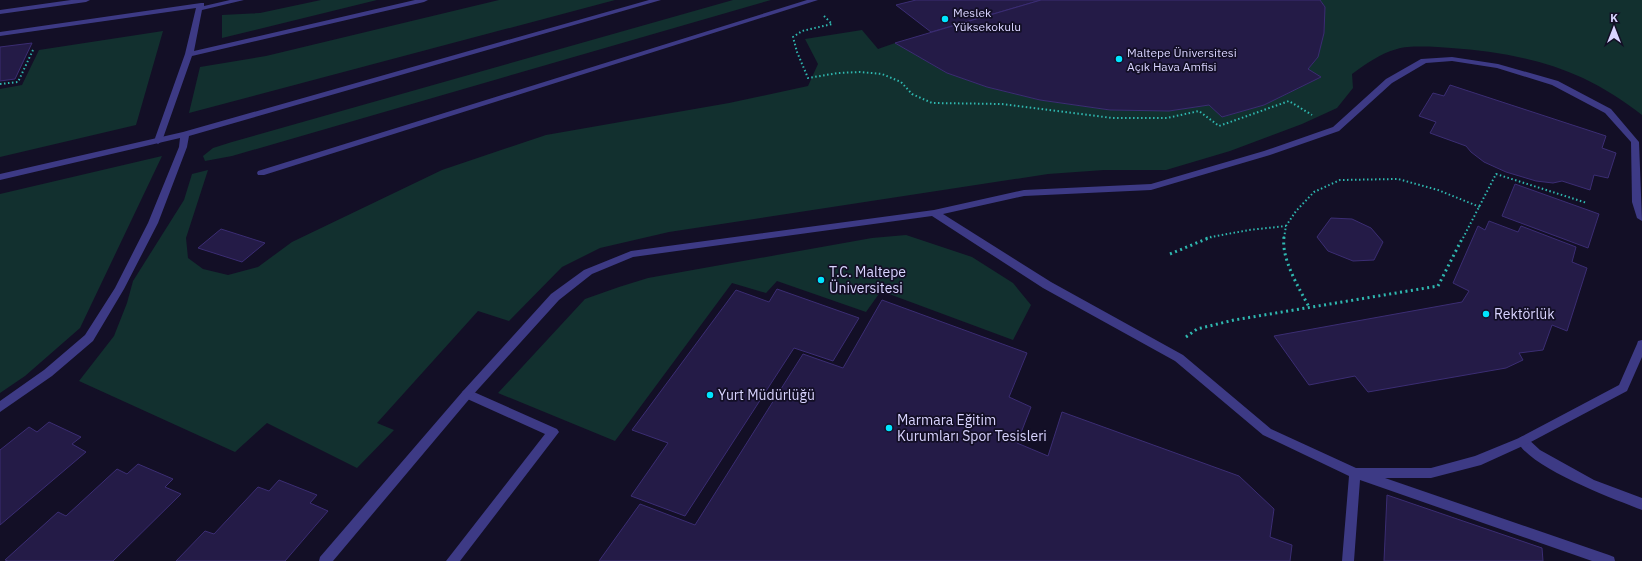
<svg xmlns="http://www.w3.org/2000/svg" width="1642" height="561" font-family="'IBM Plex Sans',sans-serif">
	<style>
		.green { fill: #12302f }
		.building { fill: #241b47; stroke: #3b2d73 }
		.lines { fill: none; stroke-linecap: round; stroke-linejoin: round }
		.path-far1 { stroke: #2fb8b0; stroke-width: 2; stroke-dasharray: 1.5 2.5; stroke-linecap: butt }
		.path { stroke: #2fb8b0; stroke-width: 3; stroke-dasharray: 2 3.5; stroke-linecap: butt }
		.lane { fill: #3d3a85; fill-rule: evenodd }
		.street { fill: #3d3a85; fill-rule: evenodd }
		.poi-dot { fill: #00e5ff; stroke: #130f26; stroke-width: 1.5 }
		.labels { text-anchor: middle; dominant-baseline: central; stroke-width: 3.5; stroke-linejoin: round; paint-order: stroke }
		.far-poi-label { font-size: 12px; fill: #d9d4ff; stroke: #130f26; text-anchor: start }
		.poi-label { font-size: 14px; fill: #d9d4ff; stroke: #130f26; text-anchor: start }
	</style>
	<rect width="100%" height="100%" fill="#130f26"/>
	<g class="green">
		<path d="M321 0H377L222 38V15L260 13Z"/>
		<path d="M499 0H615L189 113 200 67 266 56Z"/>
		<path d="M733 0H771L232 156 205 161 203 156 213 148 232 142Z"/>
		<path d="M1320 0H1642V115C1624 101 1604 88 1583 78 1542 59 1496 51 1451 48 1437 47 1410 45 1397 49 1379 54 1366 64 1352 74L1353 88 1337 108 1302 124 1230 151 1166 170H1104L1048 174 669 232 600 248 562 267 509 321 478 311 377 423 394 430 357 468 267 423 235 452 79 381 114 336 127 303 133 281 184 200 192 174 208 170 186 238 188 258 203 269 228 275 258 267 292 242 442 170 546 135 729 103 808 86 818 64 805 39 862 30 878 49 895 43 947 73 987 87 1040 100 1110 110 1169 111 1209 105 1223 117 1264 105 1321 77 1308 69 1318 57 1324 33 1325 7Z"/>
		<path d="M163 31 136 125 0 157V89L22 85 39 50Z"/>
		<path d="M162 156 80 328 25 376 0 393V194Z"/>
		<path d="M906 235 972 257 1013 283 1031 305 1013 340 881 291 866 312 777 281 766 293 732 283 615 441 498 393 585 299 619 287 648 278 872 238Z"/>
	</g>
	<g class="building">
		<path d="M916 0H1041L931 32 896 5Z"/>
		<path d="M1041 0H1320L1325 7 1324 33 1318 57 1308 69 1321 77 1264 105 1222 117 1209 105 1169 111 1110 110 1040 100 987 87 947 73 895 43Z"/>
		<path d="M32 43 15 79 0 81V47Z"/>
		<path d="M1450 85 1606 136 1602 148 1616 153 1608 178 1594 175 1590 190 1562 181 1553 183 1536 181 1506 172 1484 162 1471 152 1466 146 1430 133 1436 122 1419 116 1433 93 1444 96Z"/>
		<path d="M1515 184 1599 214 1588 248 1502 216Z"/>
		<path d="M1331 218 1352 219 1371 228 1383 242 1374 260 1353 261 1328 251 1317 237Z"/>
		<path d="M1489 221 1518 232 1521 226 1576 247 1572 262 1587 268 1567 331 1552 325 1543 350 1519 353 1523 360 1506 368 1368 392 1355 376 1309 385 1274 336 1462 302 1469 291 1453 283 1478 226 1485 230Z"/>
		<path d="M221 229 265 243 242 262 198 248Z"/>
		<path d="M777 289 859 318 833 361 794 348 685 516 631 496 668 443 632 430 736 290 769 302Z"/>
		<path d="M882 300 1027 353 1009 397 1031 407 1017 443 1048 456 1062 412 1239 476 1274 509 1270 537 1292 545 1290 561H599L640 504 695 525 803 354 843 368Z"/>
		<path d="M49 422 81 437 72 444 86 452 0 525V450L29 427 37 432Z"/>
		<path d="M138 464 173 479 165 487 181 494 113 561H8L5 560 58 512 66 516 117 469 127 474Z"/>
		<path d="M279 480 317 495 310 503 328 511 285 561H176L205 531 214 534 258 487 269 491Z"/>
		<path d="M1387 495 1542 548 1543 561H1384Z"/>
	</g>
	<g class="lines">
		<g class="path-far1">
			<path d="M824 16 832 24 802 31 793 37 797 52 808 78 838 73 860 72 882 74 901 82 912 94 932 103 1002 104 1112 118H1167L1199 111 1219 126 1289 101 1312 115"/>
			<path d="M0 84 18 82 33 50"/>
			<path d="M1206 238 1249 230 1286 226"/>
			<path d="M1284 238 1286 226 1296 211 1314 192 1340 180 1398 179 1438 190 1480 207"/>
			<path d="M1463 238 1496 174 1587 203"/>
		</g>
		<g class="path">
			<path d="M1284 237C1281 259 1299 288 1309 307"/>
			<path d="M1170 254 1211 237"/>
			<path d="M1186 337 1197 329 1234 320 1438 286 1463 237"/>
		</g>
		<g class="lane">
			<path d="M71 0H90L86 2 0 14V10Z"/>
			<path d="M230 0H244L202 10 194 51 415 0H428L424 2 192 56 162 141 158 144 154 141 185 54 196 8 0 36V32L201 3H204V6Z"/>
			<path d="M807 0H818L264 175H258L257 173 258 171Z"/>
			<path d="M467 389 557 429 559 432 460 561H446L545 434 463 397 461 394 463 391Z"/>
			<path d="M1523 436 1527 438 1540 450 1594 480 1642 498V510C1613 499 1530 468 1517 441L1519 438Z"/>
		</g>
		<g class="street">
			<path d="M649 0H661L189 136 187 147 158 223 124 289 93 341 52 376 0 412V401L44 370 85 335 115 288 148 223 179 147 180 138 0 180V174L183 132Z"/>
			<path d="M1452 57 1498 64 1558 81 1611 109 1639 142 1642 221 1637 218 1632 202 1631 142 1605 113 1552 85 1497 68 1452 61 1426 63 1392 83 1339 131 1270 155 1151 190 1024 196 943 214 1051 282 1183 355 1271 429 1356 468H1431L1475 456 1519 438 1619 385 1637 344 1638 341 1642 340V357L1627 391 1527 444 1481 465 1431 478H1385L1609 555 1614 557 1615 561H1592L1360 480 1354 561H1342L1349 476 1263 435 1175 361 1043 288 932 216 633 257 592 274 559 300 471 397 333 561H319L320 557 463 391 551 294 584 270 631 251 934 210 1024 190 1151 184 1264 151 1333 127 1386 79 1421 59Z"/>
		</g>
	</g>
	<g class="poi-dot">
		<circle cx="945" cy="19" r="4"/>
		<circle cx="1119" cy="59" r="4"/>
		<circle cx="821" cy="280" r="4"/>
		<circle cx="1486" cy="314" r="4"/>
		<circle cx="710" cy="395" r="4"/>
		<circle cx="889" cy="428" r="4"/>
	</g>
	<g class="labels">
		<g class="far-poi-label">
			<text x="953" y="12">Meslek<tspan x="953" dy="14">Yüksekokulu</tspan></text>
			<text x="1127" y="52">Maltepe Üniversitesi<tspan x="1127" dy="14">Açık Hava Amfisi</tspan></text>
		</g>
		<g class="poi-label">
			<text x="829" y="272">T.C. Maltepe<tspan x="829" dy="16">Üniversitesi</tspan></text>
			<text x="1494" y="314">Rektörlük</text>
			<text x="718" y="395">Yurt Müdürlüğü</text>
			<text x="897" y="420">Marmara Eğitim<tspan x="897" dy="16">Kurumları Spor Tesisleri</tspan></text>
		</g>
	</g>
	<g transform="translate(1614 28)" stroke="#130f26" stroke-width="3" paint-order="stroke">
	<path d="M0-3L7 15L0 10L-7 15Z" fill="#d9d4ff"/>
	<text y="-6" font-size="11" font-weight="bold" text-anchor="middle" fill="#d9d4ff">K</text>
	</g>
</svg>
